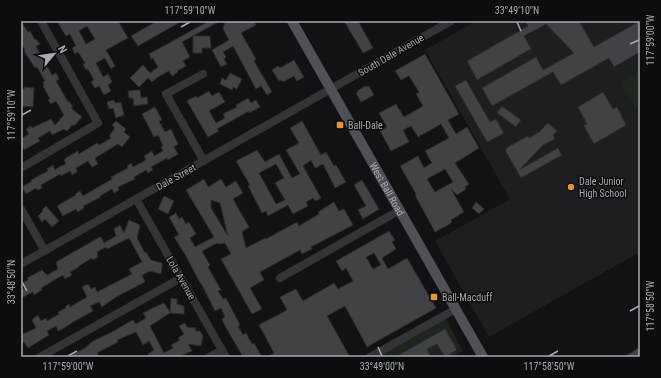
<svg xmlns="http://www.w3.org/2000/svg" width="661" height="378" font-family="'Roboto Condensed',sans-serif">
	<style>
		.built { fill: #1d1e20 }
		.green { fill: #1e251e }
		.building { fill: #404246; stroke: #2b2c2f; fill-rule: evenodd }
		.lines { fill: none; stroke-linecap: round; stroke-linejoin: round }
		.minor { stroke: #333437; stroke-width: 8 }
		.major { stroke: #4f5156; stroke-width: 10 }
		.ticks { fill: none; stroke: #a4aab2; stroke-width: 1.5 }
		.poi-dot { fill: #e39439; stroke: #0c0d0e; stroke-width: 1.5 }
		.labels { text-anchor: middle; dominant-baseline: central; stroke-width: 3; stroke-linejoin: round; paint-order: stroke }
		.street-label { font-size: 10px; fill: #a4aab2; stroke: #0c0d0e }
		.poi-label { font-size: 10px; fill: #a4aab2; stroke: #0c0d0e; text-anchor: start }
		.neatline { fill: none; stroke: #a4aab2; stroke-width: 1.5 }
		.ticks-label { font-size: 10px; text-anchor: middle; fill: #a4aab2 }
	</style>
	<rect width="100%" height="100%" fill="#111213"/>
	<path class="built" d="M476 21H640V252L489 337 435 241 510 199 425 50Z"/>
	<g class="green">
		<path d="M640 70V116L621 82Z"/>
		<path d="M446 319 463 351 453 357H378Z"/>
	</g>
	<g class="building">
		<path d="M21 21 28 32 30 31 35 40 36 39 40 44 36 46 42 58 45 56 48 62 46 64 52 75 56 73 59 79 56 81 68 102 69 101 73 107 71 108 82 117 74 126 72 125 69 129 66 131 64 129 52 135 50 131 38 138 40 141 24 150 21 144V139L29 134 26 129 31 126 32 128 51 119 55 125 64 115 56 101 51 104 48 100 50 99 43 86 44 85 43 82 45 81 37 67 35 68 24 51 25 50 21 43Z"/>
		<path d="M62 21H118L128 38 106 50 115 66 111 69 105 58 96 63 103 77 108 74 112 82 108 85 111 91 104 95 99 86 95 88 91 82 94 80 88 69 86 70 83 64 85 63 78 52 75 54 72 48 76 46 70 34 66 36 58 23ZM87 26 95 39 86 44 79 31Z"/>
		<path d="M157 21H182L138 46 131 36Z"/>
		<path d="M209 21H220L182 42 190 57 183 61 186 66 177 71 178 72 172 76 169 71 158 77 152 82 148 78 139 87 130 78 143 65 150 73 158 67 153 58 151 59 149 54Z"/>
		<path d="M225 21H254L256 25 241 33 256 59 254 61 272 92 267 95 261 86 256 89 233 46 223 52 226 57 224 59 227 64 221 67 212 50 229 40 223 29Z"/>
		<path d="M344 21H358L373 48 363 53Z"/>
		<path d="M525 21H579L594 47 640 21V52L614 67 609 58 561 85 553 72 492 106 482 88 536 57 543 70 574 53 546 24 524 36 531 49 477 80 467 61 528 26Z"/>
		<path d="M193 36H210L211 48H202V53H193Z"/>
		<path d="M425 54 459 114 448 120 456 134 467 127 479 148 455 163 469 184 465 187 466 189 457 195 451 189 464 212 451 220 452 222 448 225 435 232 415 195 416 194 400 166 418 156 424 168 432 163 425 151 449 138 441 124 418 137 411 126 403 130 409 142 391 151 380 131 387 127 379 113 396 104 404 117 423 106 416 94 419 92 409 76 401 80 395 71ZM445 169 453 182 435 192 427 179Z"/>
		<path d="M294 60 304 77 297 81 294 76 283 82 282 80 279 81 272 70 278 66 280 68Z"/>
		<path d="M230 73 242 79 237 89 233 87 232 90 220 84 222 78 226 80Z"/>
		<path d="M466 80 490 122 496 119 504 133 487 142 455 86Z"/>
		<path d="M366 86V87L369 86 374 95 361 102 356 93 358 92 357 91Z"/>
		<path d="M25 87 34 88 33 107 21 106V89H24Z"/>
		<path d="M140 90 141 98 147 97 148 104 134 106 133 98H129L128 91Z"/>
		<path d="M209 91 212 96 219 92 225 102 209 111 216 123 225 118 223 114 237 107 236 105 248 98 251 103 256 100 260 107 249 113V111L217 129 219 131 208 137 187 101 196 96 197 98Z"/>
		<path d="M603 92 613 109 617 107 626 125 594 144 584 126 587 124 578 107Z"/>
		<path d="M114 100 115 103 121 102 124 115 116 118 113 108 109 109 107 102Z"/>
		<path d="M502 106 521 120 516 127 497 113Z"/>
		<path d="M155 107 162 120 159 121 165 132 171 129 178 144 174 147 178 154 168 160 167 158 151 167 153 170 148 173 146 170 134 177 135 179 118 187 119 190 114 193 112 189 100 196 101 197 83 206 84 208 78 212 76 209 63 216 57 206 76 195 75 194 80 191 83 196 112 179 111 177 128 168 127 166 131 163 133 167 146 160 144 156 152 151 154 156 163 151 161 147 163 146 158 135 154 137 142 114Z"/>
		<path d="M116 121 126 129 124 132 130 137 122 147 118 144 95 158 98 164 92 167 88 161 76 168 77 172 72 175 70 171 61 176 60 174 41 185 42 188 38 190 36 188 26 194 22 187 32 181 31 180 48 171 47 169 53 165 55 170 59 167 66 164 64 160 66 158 78 151 79 154 97 143 99 145 111 138 109 136 115 128 112 125Z"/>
		<path d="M302 121 321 155 326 152 334 166 336 165 346 182 335 188 323 164 315 168 311 160 303 166 321 198 316 201 313 198 306 202 308 206 293 214 288 205 268 216 266 211 262 213 248 186 250 185 236 161 257 150 265 162 279 154 292 178 300 174 286 150 299 143 290 128ZM276 164 284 178 275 183 285 200 276 204 259 173Z"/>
		<path d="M548 123 557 131 553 135 555 139 543 145 519 170 558 148 562 155 521 178 505 150 507 149 506 148 528 136 529 138 539 132Z"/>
		<path d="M204 179 208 187 221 179 226 187 236 181 243 193 233 199 249 227 242 232 246 248 265 238 266 239 297 222 299 226 319 214 318 212 334 202 339 211 344 209 353 225 311 247 312 249 302 254 300 250 260 272 264 280 250 288 262 309 252 314 221 259 231 254 225 243 218 244 217 243 202 251 210 265 208 267 221 290 218 291 223 299 226 298 240 325 238 326 243 335 246 333 252 344 254 343 262 357H243L225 326 222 319 225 317 221 308 215 311 201 283H200L186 256 174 237 179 235 169 217 176 213 179 219 182 217 186 224 189 222 196 234 190 238 195 247 214 237 186 190ZM211 200 220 203 228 236 211 208Z"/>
		<path d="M362 180 379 209 363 219 358 210 366 206 354 185Z"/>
		<path d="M164 196 174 201 168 214 158 209Z"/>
		<path d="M476 202 484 209 479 214 472 208Z"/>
		<path d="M46 206 59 221 52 227 45 219 42 222 38 216 43 211 42 210Z"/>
		<path d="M129 220 140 225 137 238 145 253 146 252 151 260 162 263V267L161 274 150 271 142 275 145 282 116 297 102 307 99 302 90 306 93 311 73 322 64 328 58 331 56 326 47 331 49 335 28 348 24 342 21 343V335L36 328 32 320 34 318 38 315 41 321 46 318 47 321 59 314 58 312 66 308 65 307 69 304 70 307 87 297 82 287 88 284 91 289 95 287 97 292 132 274 129 269 142 262 129 238 107 249 106 247 97 252 98 257 93 260 92 258 79 266V267L70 272 72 275 65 279 63 275 41 288 42 290 34 295 33 292 21 298V290L25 288 22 283 28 280 27 278 42 270 47 275 58 269 56 262 98 238 101 237 104 243 116 236 114 229 120 225 124 233Z"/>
		<path d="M389 231 395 240 392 242 396 249 382 258 388 269 407 258 436 308 367 347 345 306 327 316 350 357H268L274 353 259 325 287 310 280 297 296 289 303 301 334 283 338 289 353 281 346 268 342 271 336 261ZM374 253 381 265 373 269 366 257Z"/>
		<path d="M171 298 177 299V304L184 306V314L170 313 150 326 164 353 173 348 171 345 180 340 178 338 184 334 179 326 185 323 187 327 196 328 195 331H200L203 336 201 346 188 344 192 351 178 357H149L148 354 154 350 149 341 143 345 136 332 117 340 118 342 97 353 99 357H68L85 348 93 341 114 331 129 322 133 320 136 324 146 318 143 313 157 306 164 303 170 312Z"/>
		<path d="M445 329 457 350 445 357 437 344 427 349 431 357H395Z"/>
		<path d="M640 347V357H624L634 351Z"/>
	</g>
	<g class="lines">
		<g class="minor">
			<path d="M203 74 166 94 204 161"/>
			<path d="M21 168 98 123 41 21"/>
			<path d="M136 199 226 357"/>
			<path d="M21 209 45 251"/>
			<path d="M21 264 451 21"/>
			<path d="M280 278 400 210"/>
			<path d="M40 357 181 278"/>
			<path d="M209 357 222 350"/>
			<path d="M370 357 456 309"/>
		</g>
		<path class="major" id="s1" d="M292 21 483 357"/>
	</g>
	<path class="ticks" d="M517 22 521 31M181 27 190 22M630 44 639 40M22 115 31 110M22 282 27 291M630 311 639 306M378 347 382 356M68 356 77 351M549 356 558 351"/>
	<g class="poi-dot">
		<rect x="336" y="121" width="8" height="8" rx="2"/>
		<circle cx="571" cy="187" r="4"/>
		<rect x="430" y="293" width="8" height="8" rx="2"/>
	</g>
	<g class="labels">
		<g class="street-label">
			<text transform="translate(391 55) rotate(-30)">South Dale Avenue</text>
			<text transform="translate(176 177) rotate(-29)">Dale Street</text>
			<text stroke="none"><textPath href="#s1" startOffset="193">West Ball Road</textPath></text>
			<text transform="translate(181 278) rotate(60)">Lola Avenue</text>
		</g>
		<g class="poi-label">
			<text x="348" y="125">Ball-Dale</text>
			<text x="579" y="181">Dale Junior<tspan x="579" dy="12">High School</tspan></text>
			<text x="442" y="297">Ball-Macduff</text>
		</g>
	</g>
	<rect width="661" height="378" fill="none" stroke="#0c0d0e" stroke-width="44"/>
	<g transform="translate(54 54) rotate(61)" stroke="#0c0d0e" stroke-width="3" paint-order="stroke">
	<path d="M0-3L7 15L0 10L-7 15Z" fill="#a4aab2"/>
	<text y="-6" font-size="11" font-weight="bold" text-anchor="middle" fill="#a4aab2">N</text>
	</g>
	<rect x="22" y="22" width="617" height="334" class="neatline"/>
	<g class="ticks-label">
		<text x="190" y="14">117°59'10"W</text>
		<text x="517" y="14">33°49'10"N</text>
		<text transform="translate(650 40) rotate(-90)" y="4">117°59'00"W</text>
		<text transform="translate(11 115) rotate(-90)" y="4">117°59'10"W</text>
		<text transform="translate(11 282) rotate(-90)" y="4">33°48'50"N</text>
		<text transform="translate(650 306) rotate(-90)" y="4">117°58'50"W</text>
		<text x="68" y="370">117°59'00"W</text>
		<text x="382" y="370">33°49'00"N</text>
		<text x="549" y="370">117°58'50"W</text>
	</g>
</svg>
